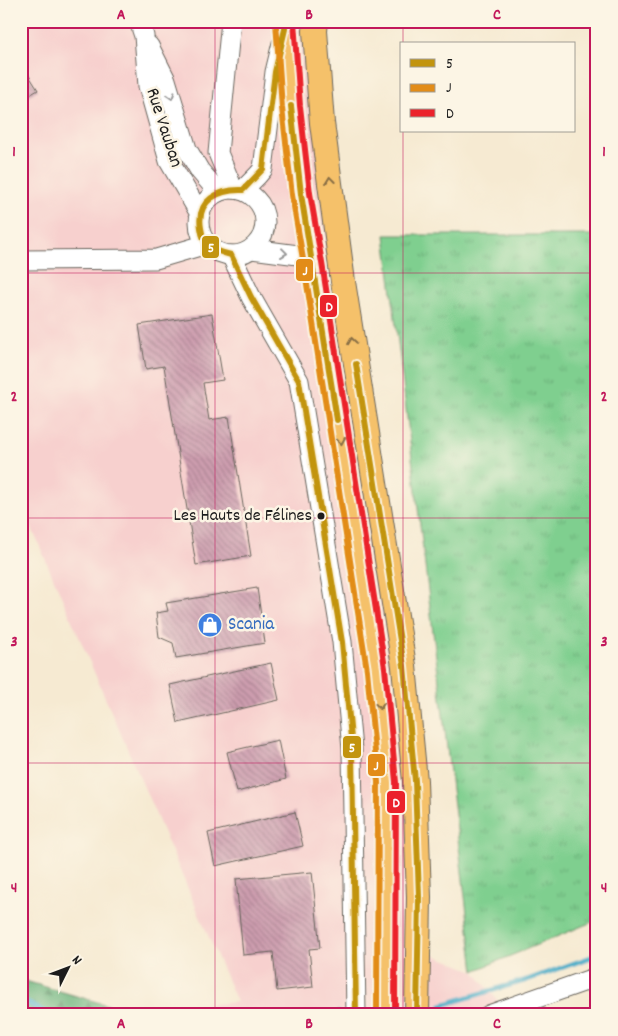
<svg xmlns="http://www.w3.org/2000/svg" width="618" height="1036" font-family="Dekko,sans-serif">
	<style>
		.built { fill: #f7d0ce }
		.grass { fill: url(#grass-tufts); stroke: #4e7656 }
		.forest { fill: url(#forest-firs); stroke: #42674b }
		.lines { fill: none; stroke-linecap: round; stroke-linejoin: round }
		.stream { stroke: #48acc8; stroke-width: 5 }
		.building { fill: url(#building-back-hatch) }
		.minor-casing { stroke: #68645c; stroke-width: 21 }
		.major-casing { stroke: #68645c; stroke-width: 26 }
		.minor { stroke: #fff; stroke-width: 19 }
		.major { stroke: #f5c16b; stroke-width: 24 }
		.bus-1-casing { stroke: #fcf5e5; stroke-width: 10 }
		.bus-2-casing { stroke: #fcf5e5; stroke-width: 10 }
		.bus-3-casing { stroke: #fcf5e5; stroke-width: 10 }
		.bus-1 { stroke: #c2940e; stroke-width: 6 }
		.bus-2 { stroke: #e28c18; stroke-width: 6 }
		.bus-3 { stroke: #eb222b; stroke-width: 6 }
		.oneway { stroke: #999 }
		.oneway2 { stroke: #886e44 }
		.grid { fill: none; stroke: #c2185b; stroke-width: 1; stroke-opacity: 0.55 }
		.bus-dot { fill: #1c1c1c; stroke: #fcf5e5; stroke-width: 2 }
		.labels { text-anchor: middle; dominant-baseline: central; stroke-width: 5; stroke-linejoin: round; paint-order: stroke }
		.bus-label { font-size: 18px; fill: #1c1c1c; stroke: #fcf5e5; text-anchor: end }
		.street-label { font-size: 19px; fill: #1c1c1c; stroke: #fcf5e5 }
		.shop-label { font-size: 19px; fill: #366cbe; stroke: #fcf5e5; text-anchor: start }
		.line-badge { stroke: #fcf5e5; stroke-width: 2 }
		.badge-label { font-size: 14px; text-anchor: middle; font-weight: bold; fill: #fff }
		.neatline { fill: none; stroke: #c2185b; stroke-width: 2 }
		.grid-label { font-size: 16px; text-anchor: middle; font-weight: bold; fill: #c2185b }
	</style>
	<defs>
		<pattern id="grass-tufts" width="24" height="20" patternUnits="userSpaceOnUse" patternTransform="scale(1.25)"><rect width="24" height="20" fill="#7fcf8f"/><path d="M3 7l-1-3M5 7V3M7 7l1-3M15 17l-1-3M17 17v-4M19 17l1-3" fill="none" stroke="#6db17b"/></pattern>
		<pattern id="forest-firs" width="22" height="20" patternUnits="userSpaceOnUse" patternTransform="scale(1.25)"><rect width="22" height="20" fill="#67b27a"/><path d="M5 1l3.5 6h-7zM16 11l3.5 6h-7z" fill="#549063"/></pattern>
		<pattern id="building-back-hatch" width="6" height="6" patternUnits="userSpaceOnUse" patternTransform="scale(1.25)"><rect width="6" height="6" fill="#cd9daf"/><path d="M-1 5l2 2M0 0l6 6M5-1l2 2" fill="none" stroke="#a67f8e"/></pattern>
	</defs>
	<rect width="100%" height="100%" fill="#fcf5e5"/>
	<filter id="ink" filterUnits="userSpaceOnUse"><feTurbulence type="fractalNoise" baseFrequency=".02" numOctaves="2"/><feDisplacementMap in="SourceGraphic" scale="10" xChannelSelector="R" yChannelSelector="G"/><feConvolveMatrix kernelMatrix="1 2 1 2 8 2 1 2 1" color-interpolation-filters="sRGB"/></filter>
	<filter id="wash" filterUnits="userSpaceOnUse"><feTurbulence type="fractalNoise" baseFrequency=".0096" numOctaves="4" result="noise"/><feDisplacementMap in="SourceGraphic" scale="20" xChannelSelector="R" yChannelSelector="G"/><feGaussianBlur stdDeviation="1.12" result="paint"/><feColorMatrix in="noise" values="0 0 0 0 0 0 0 0 0 0 0 0 0 0 0 0 0 1.4 0 .05"/><feComposite in="paint" operator="in"/></filter>
	<g filter="url(#wash)">
		<rect width="100%" height="100%" fill="#f6ead2"/>
		<path class="built" d="M21 21H314L424 951 474 971 509 1015H126L128 1011 237 1002 21 503Z"/>
		<path class="grass" d="M385 235H597V920L474 971Z"/>
		<path class="forest" d="M21 978 29 982 128 1011 126 1015H21Z"/>
		<g class="lines">
			<g class="stream">
				<path d="M21 1000 51 1015"/>
				<path d="M442 1005 527 980 597 955"/>
				<path d="M326 1015 339 1013"/>
			</g>
		</g>
		<g id="blocks">
			<g class="building">
				<path d="M21 63 38 90 21 100Z"/>
				<path d="M212 314 223 380 203 383 209 420 229 417 251 556 196 565 164 366 146 369 139 325Z"/>
				<path d="M257 588 265 643 176 658 173 643 159 637 156 613 168 611 166 603Z"/>
				<path d="M271 663 279 700 178 723 170 685Z"/>
				<path d="M278 740 286 779 237 792 227 752Z"/>
				<path d="M295 812 303 846 215 866 208 833Z"/>
				<path d="M312 872 320 948 309 949 313 987 277 991 273 952 243 955 236 879Z"/>
			</g>
		</g>
	</g>
	<g filter="url(#ink)">
		<use href="#blocks" fill-opacity="0" stroke="#68645c" stroke-width="1"/>
		<g class="lines">
			<defs>
				<g id="minor">
					<path d="M139 21 144 36 148 86 169 161 200 214"/>
					<path d="M231 21 218 153 233 189"/>
					<path d="M149 46 166 80 187 149 200 171 218 192"/>
					<circle cx="232" cy="222" r="33"/>
					<path d="M243 190 258 175 263 169 275 72 282 43"/>
					<path d="M252 249 298 255 313 264"/>
					<path d="M231 255 251 297 299 381 342 642 352 749 356 1015"/>
					<path d="M21 260 156 259 207 244"/>
					<path d="M489 1015 597 977"/>
				</g>
				<g id="major">
					<path d="M285 21 291 107 301 194 313 264 376 669 387 782V897L386 1015"/>
					<path d="M316 21 315 31 322 123 343 282 404 666 415 781 419 897 417 1015"/>
				</g>
			</defs>
			<use href="#minor" class="minor-casing"/>
			<use href="#major" class="major-casing"/>
			<use href="#minor" class="minor"/>
			<use href="#major" class="major"/>
			<defs>
				<g id="bus-1">
					<path d="M285 21V29L275 72 263 169 243 190C219 189 196 200 201 228 202 235 204 242 209 246 215 251 223 253 231 255L251 297 299 381 342 642 352 749 356 1015"/>
					<path d="M291 106 301 194 337 420"/>
					<path d="M356 364 404 666 415 781 419 897 417 1015"/>
				</g>
				<path id="bus-2" d="M276 22 282 108 292 195 304 265 367 670 378 782 377 1015"/>
				<path id="bus-3" d="M294 21 300 106 310 193 322 263 385 668 396 782 395 1015"/>
			</defs>
			<use href="#bus-1" class="bus-1-casing"/>
			<use href="#bus-2" class="bus-2-casing"/>
			<use href="#bus-3" class="bus-3-casing"/>
			<use href="#bus-1" class="bus-1"/>
			<use href="#bus-2" class="bus-2"/>
			<use href="#bus-3" class="bus-3"/>
		</g>
		<defs><path id="oneway-chevron" d="M-2-3.5L2.5 0L-2 3.5" fill="none" stroke-width="1.6" stroke-linecap="round" stroke-linejoin="round" transform="scale(1.25)"/></defs>
		<g class="oneway">
			<use href="#oneway-chevron" transform="translate(171 96) rotate(73)"/>
			<use href="#oneway-chevron" transform="translate(284 253) rotate(7)"/>
		</g>
		<g class="oneway2">
			<use href="#oneway-chevron" transform="translate(330 180) rotate(-97)"/>
			<use href="#oneway-chevron" transform="translate(352 341) rotate(-99)"/>
			<use href="#oneway-chevron" transform="translate(341 441) rotate(81)"/>
			<use href="#oneway-chevron" transform="translate(380 706) rotate(85)"/>
		</g>
	</g>
	<path class="grid" d="M215 21V1015M403 21V44M403 131V1015M21 273H597M21 518H597M21 763H597"/>
	<defs>
		<symbol id="shop-disc" viewBox="-11 -11 22 22"><circle r="9.5" fill="#3f7fe0" stroke="#fcf5e5"/><path d="M-5-2.5h2.3a2.7 3.5 0 0 1 5.4 0H5L5.5 6h-11ZM-1.5-2.5h3a1.5 2.3 0 0 0-3 0Z" fill="#fff"/></symbol>
	</defs>
	<g fill-rule="evenodd">
		<use href="#shop-disc" x="196" y="611" width="28" height="28"/>
	</g>
	<circle class="bus-dot" cx="321" cy="516" r="4.5"/>
	<g class="labels">
		<g class="bus-label">
			<text x="312" y="516">Les Hauts de Félines</text>
		</g>
		<g class="street-label">
			<text transform="translate(163 128) rotate(72)">Rue Vauban</text>
		</g>
		<g class="shop-label">
			<text x="228" y="625">Scania</text>
		</g>
	</g>
	<g class="line-badge">
		<rect x="201" y="235" width="19" height="24" rx="5" fill="#c2940e"/>
		<rect x="295" y="258" width="19" height="24" rx="5" fill="#e28c18"/>
		<rect x="319" y="294" width="19" height="24" rx="5" fill="#eb222b"/>
		<rect x="342" y="735" width="20" height="24" rx="5" fill="#c2940e"/>
		<rect x="367" y="753" width="19" height="24" rx="5" fill="#e28c18"/>
		<rect x="386" y="790" width="20" height="24" rx="5" fill="#eb222b"/>
	</g>
	<g class="badge-label">
		<text x="211" y="252">5</text>
		<text x="305" y="275">J</text>
		<text x="329" y="311">D</text>
		<text x="352" y="752">5</text>
		<text x="376" y="770">J</text>
		<text x="396" y="807">D</text>
	</g>
	<rect width="618" height="1036" fill="none" stroke="#fcf5e5" stroke-width="55"/>
	<rect x="400" y="42" width="175" height="90" fill="#fcf5e5" stroke="#a29e95"/>
	<rect x="410" y="59" width="25" height="8" fill="#c2940e" stroke="#a29e95"/>
	<text x="446" y="68" font-size="15" fill="#1c1c1c">5</text>
	<rect x="410" y="84" width="25" height="8" fill="#e28c18" stroke="#a29e95"/>
	<text x="446" y="92" font-size="15" fill="#1c1c1c">J</text>
	<rect x="410" y="109" width="25" height="8" fill="#eb222b" stroke="#a29e95"/>
	<text x="446" y="118" font-size="15" fill="#1c1c1c">D</text>
	<g transform="translate(68 968) rotate(48)" stroke="#fcf5e5" stroke-width="4" paint-order="stroke">
	<path d="M0-4L9 19L0 12L-9 19Z" fill="#1c1c1c"/>
	<text y="-8" font-size="14" font-weight="bold" text-anchor="middle" fill="#1c1c1c">N</text>
	</g>
	<rect x="28" y="28" width="562" height="980" class="neatline"/>
	<g class="grid-label">
		<text x="121" y="19">A</text>
		<text x="309" y="19">B</text>
		<text x="497" y="19">C</text>
		<text x="14" y="156">1</text>
		<text x="604" y="156">1</text>
		<text x="14" y="401">2</text>
		<text x="604" y="401">2</text>
		<text x="14" y="646">3</text>
		<text x="604" y="646">3</text>
		<text x="14" y="892">4</text>
		<text x="604" y="892">4</text>
		<text x="121" y="1028">A</text>
		<text x="309" y="1028">B</text>
		<text x="497" y="1028">C</text>
	</g>
</svg>
